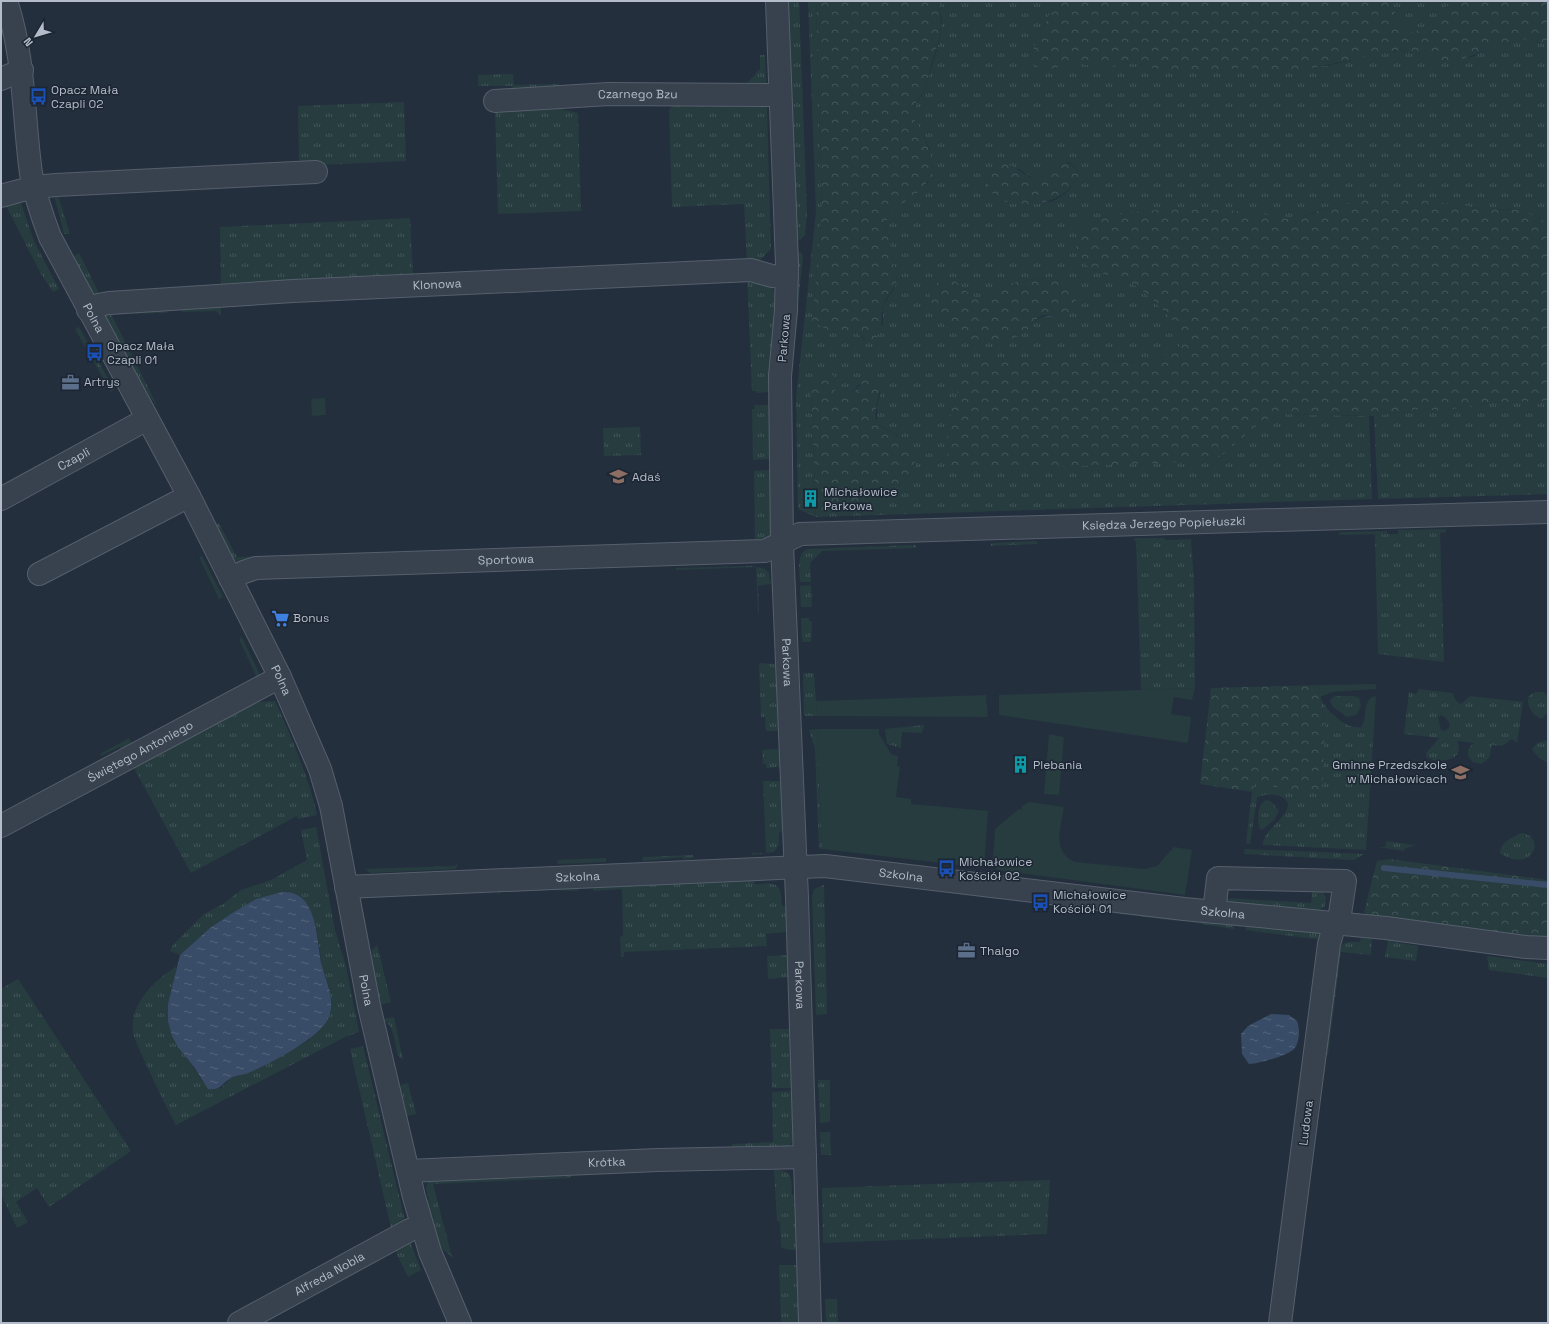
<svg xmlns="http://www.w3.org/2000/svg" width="1549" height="1324" font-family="'Space Grotesk',sans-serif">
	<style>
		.grass { fill: url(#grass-tufts); fill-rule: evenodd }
		.forest { fill: url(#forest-crowns) }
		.garden { fill: #263c3f }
		.water { fill: url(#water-ripples) }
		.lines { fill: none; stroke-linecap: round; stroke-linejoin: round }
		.stream { stroke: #394c67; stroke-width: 6 }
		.minor-casing { stroke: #565f6c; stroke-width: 24 }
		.minor { stroke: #38414e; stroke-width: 22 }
		.labels { text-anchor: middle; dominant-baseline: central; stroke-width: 3; stroke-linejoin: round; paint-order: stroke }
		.poi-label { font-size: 12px; fill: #b4bcc9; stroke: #1d2633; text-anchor: start }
		.street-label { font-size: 12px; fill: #b4bcc9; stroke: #1d2633 }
	</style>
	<defs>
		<pattern id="grass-tufts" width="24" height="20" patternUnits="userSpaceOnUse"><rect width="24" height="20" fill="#263c3f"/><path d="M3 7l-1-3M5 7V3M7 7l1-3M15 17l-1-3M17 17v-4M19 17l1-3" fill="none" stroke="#435659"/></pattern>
		<pattern id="forest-crowns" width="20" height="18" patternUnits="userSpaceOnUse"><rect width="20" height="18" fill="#263c3f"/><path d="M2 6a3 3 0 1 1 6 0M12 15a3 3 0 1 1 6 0" fill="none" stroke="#435659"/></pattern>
		<pattern id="water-ripples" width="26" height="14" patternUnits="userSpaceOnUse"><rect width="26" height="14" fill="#394c67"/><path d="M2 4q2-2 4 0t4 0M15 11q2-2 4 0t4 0" fill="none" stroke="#53647b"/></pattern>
	</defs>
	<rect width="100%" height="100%" fill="#242f3e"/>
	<g class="grass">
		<path d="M785 1H799L807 213 805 235 800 240H794Z"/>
		<path d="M808 1H816L822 211 812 321 831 332H856L864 340 883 324V305L894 289 897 281 886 223 889 214 893 208 911 197 928 183 930 149 913 116V110L925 89 939 43 942 21 938 1H1056L1035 44 1031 58 1042 70 1081 64 1112 67 1131 63 1144 65 1159 70 1211 72 1247 67 1258 68 1327 66 1380 53 1409 50 1439 60 1472 57 1503 42 1514 40 1531 39 1548 45V223L1521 210 1484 209 1433 201 1326 207 1303 217H1274L1239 212 1091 269 1137 286 1154 301 1179 327 1182 340 1179 347 1166 355 1145 361 1103 362 1082 358H994L1225 453 1259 423 1281 414 1369 416 1372 499 816 517 798 509 796 398 816 212ZM1068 162 1075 167 1079 174C1075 186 1064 196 1053 201 1048 203 1040 202 1034 202 1017 202 997 204 987 186L991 175 999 166 1019 169 1033 179 1044 176 1053 164ZM1054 277 1055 316C1038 314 1035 322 1023 333L934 286C961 266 960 298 981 298 992 297 1003 286 1014 283 1027 279 1041 279 1054 277ZM834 376 835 392C847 399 852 395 859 384L881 392 877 406V422L881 426 898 435 915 472C893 494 846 508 816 516L815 505H807L806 494 815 493 811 389Z"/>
		<path d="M1391 1H1449C1442 17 1426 29 1409 33L1399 23Z"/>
		<path d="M760 55H765L766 83 761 87 746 84 760 69Z"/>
		<path d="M513 74 514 85 555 84 581 89 515 95 512 86H478V75Z"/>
		<path d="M404 102 406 161 299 166 298 106Z"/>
		<path d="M734 102 763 103 767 106 771 249 757 263H747L744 204 672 207 669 110 673 105Z"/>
		<path d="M553 107 578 113 581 211 498 214 495 109Z"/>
		<path d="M54 195H58L70 234H64Z"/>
		<path d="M12 200 21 203 34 241 59 289 53 292 41 274 4 202Z"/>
		<path d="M410 218 413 275 221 287 220 227Z"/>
		<path d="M795 252H801L803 256 795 333H793Z"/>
		<path d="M79 253 99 293 191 289 94 295 81 277 74 256Z"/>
		<path d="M747 276 768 282 778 297 772 390H769V392L756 393V391H752Z"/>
		<path d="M221 300V316L216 311 182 312V307Z"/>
		<path d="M166 305 167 313 111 314 158 407C135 380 120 349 103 318L105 313Z"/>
		<path d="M79 327 114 389 111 392 75 329Z"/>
		<path d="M1548 401V494L1378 499 1374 416 1421 409 1440 411 1490 403Z"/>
		<path d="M754 405H768L772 409 773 456 769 459 753 460 752 409H755Z"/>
		<path d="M640 427 641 455 604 456 603 428Z"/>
		<path d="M769 470 773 475 772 535 766 541 658 546 656 543 755 539 754 471Z"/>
		<path d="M219 523 237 557 278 556V561L238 562 233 559 214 525Z"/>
		<path d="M1446 529V532L1440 533 1444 662 1378 654 1375 534H1398V530Z"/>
		<path d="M1134 538H1165V540L1191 539 1194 582 1195 688 1141 690 1136 541H1134Z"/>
		<path d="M1036 541 1037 544 991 546V543Z"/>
		<path d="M916 545V548L822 551 810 563 811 582H800C800 571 796 554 807 549Z"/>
		<path d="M752 566 765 569 769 573 770 581 774 582V583L758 586 759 613H758L756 567 676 570V568Z"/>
		<path d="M811 585 812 607H801L800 586Z"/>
		<path d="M801 618H809V621H812L811 642H802Z"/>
		<path d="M759 663 775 664 779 668 781 728 778 731H766L765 717H761Z"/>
		<path d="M803 673H814L817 716H804Z"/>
		<path d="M1419 689 1452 693 1456 701 1461 704 1470 696 1523 702 1517 743 1512 739 1502 746 1492 745 1489 758 1481 764 1473 762 1468 756V749L1474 743 1457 741C1466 760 1441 764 1427 758L1426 753 1439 738 1404 734 1409 692 1416 694ZM1441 715 1445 717 1450 724 1449 728 1444 731 1441 730 1438 718Z"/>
		<path d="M1535 692H1543L1548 696V711L1542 719C1533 716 1525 705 1529 696Z"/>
		<path d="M1339 696H1354L1359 698 1361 707 1356 715 1347 717 1333 707 1330 700 1333 697Z"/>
		<path d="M1321 699C1326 710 1342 725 1354 727 1360 728 1368 727 1374 727L1366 850 1263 845C1263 831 1282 822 1287 809 1293 794 1265 791 1257 798L1250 844 1246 843 1253 784 1325 727Z"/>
		<path d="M275 701C292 739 308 775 317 815L298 819 297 816 191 873 134 768 259 702Z"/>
		<path d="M924 725 922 733 902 732 901 748 887 744 885 729Z"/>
		<path d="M817 729 822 849 819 848 815 749 809 730Z"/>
		<path d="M1548 740V763L1539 758 1532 749 1537 743Z"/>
		<path d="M778 749 782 753V764L779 767 766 768V764H763L762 750Z"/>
		<path d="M763 781H779L783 785 785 830 779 833V845L774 852 752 855V853H766Z"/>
		<path d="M1266 800 1271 801 1279 811 1274 820 1262 830 1259 828C1258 819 1256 806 1266 800Z"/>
		<path d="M316 827 335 930 346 966 359 1032 347 1036 176 1125C163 1100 151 1076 140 1051 138 1045 133 1037 133 1031 130 1003 156 979 177 966L168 1004 172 1036 203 1082 221 1088 231 1078 258 1069 309 1040 329 987 322 967 316 925 256 899 210 928 180 955 170 951 172 946 204 914 223 904 241 890 271 880 307 860 301 830Z"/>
		<path d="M1522 833C1548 838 1531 874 1500 853 1500 843 1513 836 1522 833Z"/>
		<path d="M1386 841 1414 845 1421 843 1404 849V851L1378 847H1385Z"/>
		<path d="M1245 849 1364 854 1354 860 1244 854Z"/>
		<path d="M693 855 694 858 683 859 682 857 643 861 642 857Z"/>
		<path d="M606 858V862L558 864 557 860Z"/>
		<path d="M457 863V867L455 869 370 873 366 869 455 866Z"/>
		<path d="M754 878 755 884C777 883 781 882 782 906H789V930L786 932 766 934 767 946 624 952V957H621L620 937 623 936 622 889 593 891 594 885Z"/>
		<path d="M824 885 827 1014 816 1015 812 897 814 889Z"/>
		<path d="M1313 888 1321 890 1326 897 1325 906 1317 912 1229 904 1226 898 1311 903Z"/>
		<path d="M1093 906 1175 916 1177 921 1088 910Z"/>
		<path d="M1191 918 1234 925V929L1189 922Z"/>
		<path d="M1246 926 1311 929 1317 933 1322 940 1246 930Z"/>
		<path d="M1361 938 1372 939 1371 955 1341 952 1328 1055 1322 1054 1334 953C1348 946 1336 941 1360 942Z"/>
		<path d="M1388 941 1418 946 1416 961 1385 957Z"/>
		<path d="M377 945 391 1002 378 1006 371 958 372 950Z"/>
		<path d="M786 955 790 958 791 977 768 979 767 956Z"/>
		<path d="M1487 956 1548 964V978L1489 970Z"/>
		<path d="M18 979 131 1151 49 1207 37 1188 16 1202 28 1222 17 1228 1 1194V989Z"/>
		<path d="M394 1017 403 1060C392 1055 399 1027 382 1019Z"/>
		<path d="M770 1029H789L792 1033 795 1088H772Z"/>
		<path d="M363 1046 406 1225 392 1232 350 1049Z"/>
		<path d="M818 1080H830V1122L820 1123Z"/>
		<path d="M408 1083 416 1114 407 1116 400 1085Z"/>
		<path d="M795 1091 794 1140 788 1147 732 1151V1144L773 1142 772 1092Z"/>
		<path d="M820 1132H830L831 1155H821Z"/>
		<path d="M774 1170C794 1170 791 1178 792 1195L798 1194 800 1247C794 1252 788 1250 781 1247L780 1222 777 1221Z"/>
		<path d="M571 1176V1178L433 1184 452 1257 439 1246 424 1201 429 1200 426 1188 428 1182Z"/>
		<path d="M1050 1180 1047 1234 823 1243 822 1188Z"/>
		<path d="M409 1239 421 1270 408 1277 394 1248Z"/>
		<path d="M779 1265H797L800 1269 802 1323H781Z"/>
		<path d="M825 1299H837L838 1323H826Z"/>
	</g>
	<g class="forest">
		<path d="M816 1H938C945 33 938 41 930 70 928 76 928 82 925 88 921 98 912 104 913 116 929 149 949 174 908 200 896 207 890 210 886 223L897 281C894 291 885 297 883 306 880 320 885 327 874 341L868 342 856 332H831L812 321 822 211Z"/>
		<path d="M1056 1H1391L1399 23 1409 33C1426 29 1442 17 1449 1H1548V45L1531 39 1514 40 1457 61 1439 60 1409 50 1394 51 1288 73H1275L1247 67 1211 72H1177L1159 70 1144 65 1131 63 1112 67 1081 64 1042 70 1034 65 1031 58 1035 44Z"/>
		<path d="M1059 161C1069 162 1074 165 1079 174 1069 207 1003 217 987 186 1001 146 1011 169 1033 179L1044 176 1053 164Z"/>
		<path d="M1378 198 1433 201 1484 209 1521 210 1548 223V401L1490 403 1440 411 1421 409 1374 416 1281 414 1259 423 1225 453 1209 461 950 471 946 446 951 411 961 381 974 367 994 358H1082L1103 362 1145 361 1166 355 1179 347 1182 340 1179 327 1154 301 1137 286 1091 269 1079 258 1075 240 1080 225C1125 207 1189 208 1237 211 1259 213 1279 218 1301 217 1310 216 1318 210 1327 207 1343 203 1361 201 1378 198Z"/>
		<path d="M1054 277 1068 280C1079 294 1079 298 1069 313 1065 314 1059 316 1054 316 1052 316 1048 315 1045 315 1035 316 1031 329 1022 334 983 355 936 338 929 292 954 259 959 296 980 298 989 298 997 289 1005 286 1020 279 1038 280 1054 277Z"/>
		<path d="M823 373H828L834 376 835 392C861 407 859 364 879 381 883 394 872 408 877 421 880 429 891 430 897 435 910 444 917 458 915 472 893 494 845 509 816 517L811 389 815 381Z"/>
		<path d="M1319 685 1325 727 1322 793 1254 784 1253 792 1200 784 1211 688Z"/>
		<path d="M1389 859 1548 880V939L1367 916 1364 912 1377 861Z"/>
	</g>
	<g class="garden">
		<path d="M325 398 326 415 312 416 311 399Z"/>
		<path d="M1548 500V504L811 524 816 522Z"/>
		<path d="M1387 531V534L1339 535V532Z"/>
		<path d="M202 556 223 597 219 599 199 557Z"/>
		<path d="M242 637 261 677 125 750 119 747 101 756 100 754 129 738 132 743 256 676 239 639Z"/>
		<path d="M1376 684V689L1333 692 1320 697 1319 685Z"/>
		<path d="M1195 688 1192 700 1174 697 1171 714 1191 717 1188 743 999 715V695Z"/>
		<path d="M986 695 988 717 817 716 816 701Z"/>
		<path d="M1376 696 1374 727H1361C1368 718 1362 704 1372 697Z"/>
		<path d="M817 729H879V734L891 754 898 756 897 766 900 767 896 797 911 799V804L988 811 984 868 822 849Z"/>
		<path d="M1049 734 1064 737 1059 795 1044 794Z"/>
		<path d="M1029 802 1064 807C1061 828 1051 851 1075 862L1145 869 1157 866 1174 847 1192 850 1185 895 997 870 993 857 995 829 1019 809 1021 810 1022 806Z"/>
		<path d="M577 886 579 891 549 890 501 892 498 895 499 889Z"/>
	</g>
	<g class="water">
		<path d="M282 892C319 890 316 941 322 966 327 985 336 1000 328 1019 319 1038 268 1065 248 1073 243 1075 236 1075 231 1078 221 1084 220 1091 208 1089L194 1067 178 1047 172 1036 168 1021V1004L180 955 210 928 234 912 256 899Z"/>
		<path d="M1271 1014 1289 1015 1297 1021C1300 1028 1300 1042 1294 1049 1289 1055 1258 1064 1249 1064L1242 1054 1241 1034 1248 1026Z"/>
	</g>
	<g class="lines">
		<path class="stream" d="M1384 868 1548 885"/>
		<defs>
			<g id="minor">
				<path id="s1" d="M6 1C25 57 23 116 31 173 35 195 42 216 50 237L189 496 280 677 320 769 331 806 369 1006 414 1197 430 1252 460 1323"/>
				<path id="s2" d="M777 1 787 264 786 310 780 376 782 544 797 898 810 1323"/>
				<path d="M1 79 22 70"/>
				<path id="s3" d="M495 101 609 94 780 95"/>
				<path d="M1 196 34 187 56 185 316 172"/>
				<path id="s4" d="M88 310 98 305 109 303 293 291 751 270 772 276 787 277"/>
				<path id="s5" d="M1 499 147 419"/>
				<path d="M39 574 189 496"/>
				<path id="s6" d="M230 578 244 572 256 568 765 551 800 534 1548 512"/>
				<path id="s7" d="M1 826 280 677"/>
				<path id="s8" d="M346 887 825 866 1184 909 1386 928 1526 947 1548 948"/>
				<path d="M1214 912 1218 878 1345 881 1340 914 1335 923 1329 944 1280 1323"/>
				<path id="s9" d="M408 1171 658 1160 805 1157"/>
				<path id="s10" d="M239 1323 410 1230 421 1226"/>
			</g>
		</defs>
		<use href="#minor" class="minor-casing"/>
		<use href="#minor" class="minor"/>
	</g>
	<defs>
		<symbol id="bus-bare" viewBox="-9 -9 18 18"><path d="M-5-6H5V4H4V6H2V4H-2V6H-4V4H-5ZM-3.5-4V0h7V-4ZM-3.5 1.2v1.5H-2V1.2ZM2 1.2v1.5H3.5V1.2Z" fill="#1a4fb4" stroke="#1d2633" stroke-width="2.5" paint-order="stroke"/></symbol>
		<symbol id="office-bare" viewBox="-9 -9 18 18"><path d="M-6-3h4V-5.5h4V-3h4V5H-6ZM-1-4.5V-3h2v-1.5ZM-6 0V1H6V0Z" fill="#5c6f8a" stroke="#1d2633" stroke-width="2.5" paint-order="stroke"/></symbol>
		<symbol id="school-bare" viewBox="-9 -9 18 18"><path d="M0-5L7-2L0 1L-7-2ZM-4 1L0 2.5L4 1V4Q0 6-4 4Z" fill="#8d6e63" stroke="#1d2633" stroke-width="2.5" paint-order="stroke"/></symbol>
		<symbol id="building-bare" viewBox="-9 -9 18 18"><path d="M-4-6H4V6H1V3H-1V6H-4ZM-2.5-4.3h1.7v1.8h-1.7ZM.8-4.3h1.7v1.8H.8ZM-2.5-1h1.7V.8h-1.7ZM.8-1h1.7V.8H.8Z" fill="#0f9aa8" stroke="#1d2633" stroke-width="2.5" paint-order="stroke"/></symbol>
		<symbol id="supermarket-bare" viewBox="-9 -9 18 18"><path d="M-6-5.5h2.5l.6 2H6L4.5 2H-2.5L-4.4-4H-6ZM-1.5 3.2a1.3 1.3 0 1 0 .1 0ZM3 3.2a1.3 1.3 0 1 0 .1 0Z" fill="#3f7fe0" stroke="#1d2633" stroke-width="2.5" paint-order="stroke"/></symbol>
	</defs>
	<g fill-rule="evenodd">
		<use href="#bus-bare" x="26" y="84" width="25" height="25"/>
		<use href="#bus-bare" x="82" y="340" width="25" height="25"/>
		<use href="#office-bare" x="58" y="370" width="25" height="25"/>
		<use href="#school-bare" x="606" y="464" width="25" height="25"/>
		<use href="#building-bare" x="798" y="486" width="25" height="25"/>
		<use href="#supermarket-bare" x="268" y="606" width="25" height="25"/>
		<use href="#building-bare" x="1008" y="752" width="25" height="25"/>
		<use href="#school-bare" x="1448" y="760" width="25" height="25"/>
		<use href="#bus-bare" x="934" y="856" width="25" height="25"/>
		<use href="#bus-bare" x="1028" y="890" width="25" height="25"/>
		<use href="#office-bare" x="954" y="938" width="25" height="25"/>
	</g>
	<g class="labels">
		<g class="poi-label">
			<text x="51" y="90">Opacz Mała<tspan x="51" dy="14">Czapli 02</tspan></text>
			<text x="107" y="346">Opacz Mała<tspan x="107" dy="14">Czapli 01</tspan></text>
			<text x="84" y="382">Artrys</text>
			<text x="632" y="477">Adaś</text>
			<text x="824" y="492">Michałowice<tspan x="824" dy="14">Parkowa</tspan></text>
			<text x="293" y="618">Bonus</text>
			<text x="1033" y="765">Plebania</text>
			<text x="1447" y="765" text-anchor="end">Gminne Przedszkole<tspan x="1447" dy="14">w Michałowicach</tspan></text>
			<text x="959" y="862">Michałowice<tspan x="959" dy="14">Kościół 02</tspan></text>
			<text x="1053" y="895">Michałowice<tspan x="1053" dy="14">Kościół 01</tspan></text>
			<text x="980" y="951">Thalgo</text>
		</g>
		<g class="street-label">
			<text stroke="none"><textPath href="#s3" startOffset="143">Czarnego Bzu</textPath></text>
			<text stroke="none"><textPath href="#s4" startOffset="351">Klonowa</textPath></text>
			<text stroke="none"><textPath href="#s1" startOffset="333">Polna</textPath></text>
			<text transform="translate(784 338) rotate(-85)">Parkowa</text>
			<text stroke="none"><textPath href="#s5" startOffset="83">Czapli</textPath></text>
			<text stroke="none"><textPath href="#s6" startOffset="940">Księdza Jerzego Popiełuszki</textPath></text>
			<text stroke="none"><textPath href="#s6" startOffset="278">Sportowa</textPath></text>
			<text stroke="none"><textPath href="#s2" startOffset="662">Parkowa</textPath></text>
			<text stroke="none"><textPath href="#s1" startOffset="741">Polna</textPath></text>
			<text stroke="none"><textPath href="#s7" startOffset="158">Świętego Antoniego</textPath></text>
			<text stroke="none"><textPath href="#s8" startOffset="556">Szkolna</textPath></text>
			<text stroke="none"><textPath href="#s8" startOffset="232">Szkolna</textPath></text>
			<text stroke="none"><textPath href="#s8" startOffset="880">Szkolna</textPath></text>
			<text stroke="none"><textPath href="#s2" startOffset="985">Parkowa</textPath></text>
			<text stroke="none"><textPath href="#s1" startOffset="1064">Polna</textPath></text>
			<text transform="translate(1306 1123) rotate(-83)">Ludowa</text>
			<text stroke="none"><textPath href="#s9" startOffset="199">Krótka</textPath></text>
			<text stroke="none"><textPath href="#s10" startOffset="103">Alfreda Nobla</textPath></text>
		</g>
	</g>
	<rect width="1549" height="1324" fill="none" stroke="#b4bcc9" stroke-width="4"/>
	<g transform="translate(36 36) rotate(232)" stroke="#1d2633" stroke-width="3" paint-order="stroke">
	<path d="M0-3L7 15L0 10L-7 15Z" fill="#b4bcc9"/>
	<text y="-6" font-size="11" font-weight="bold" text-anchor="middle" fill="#b4bcc9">N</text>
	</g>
</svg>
